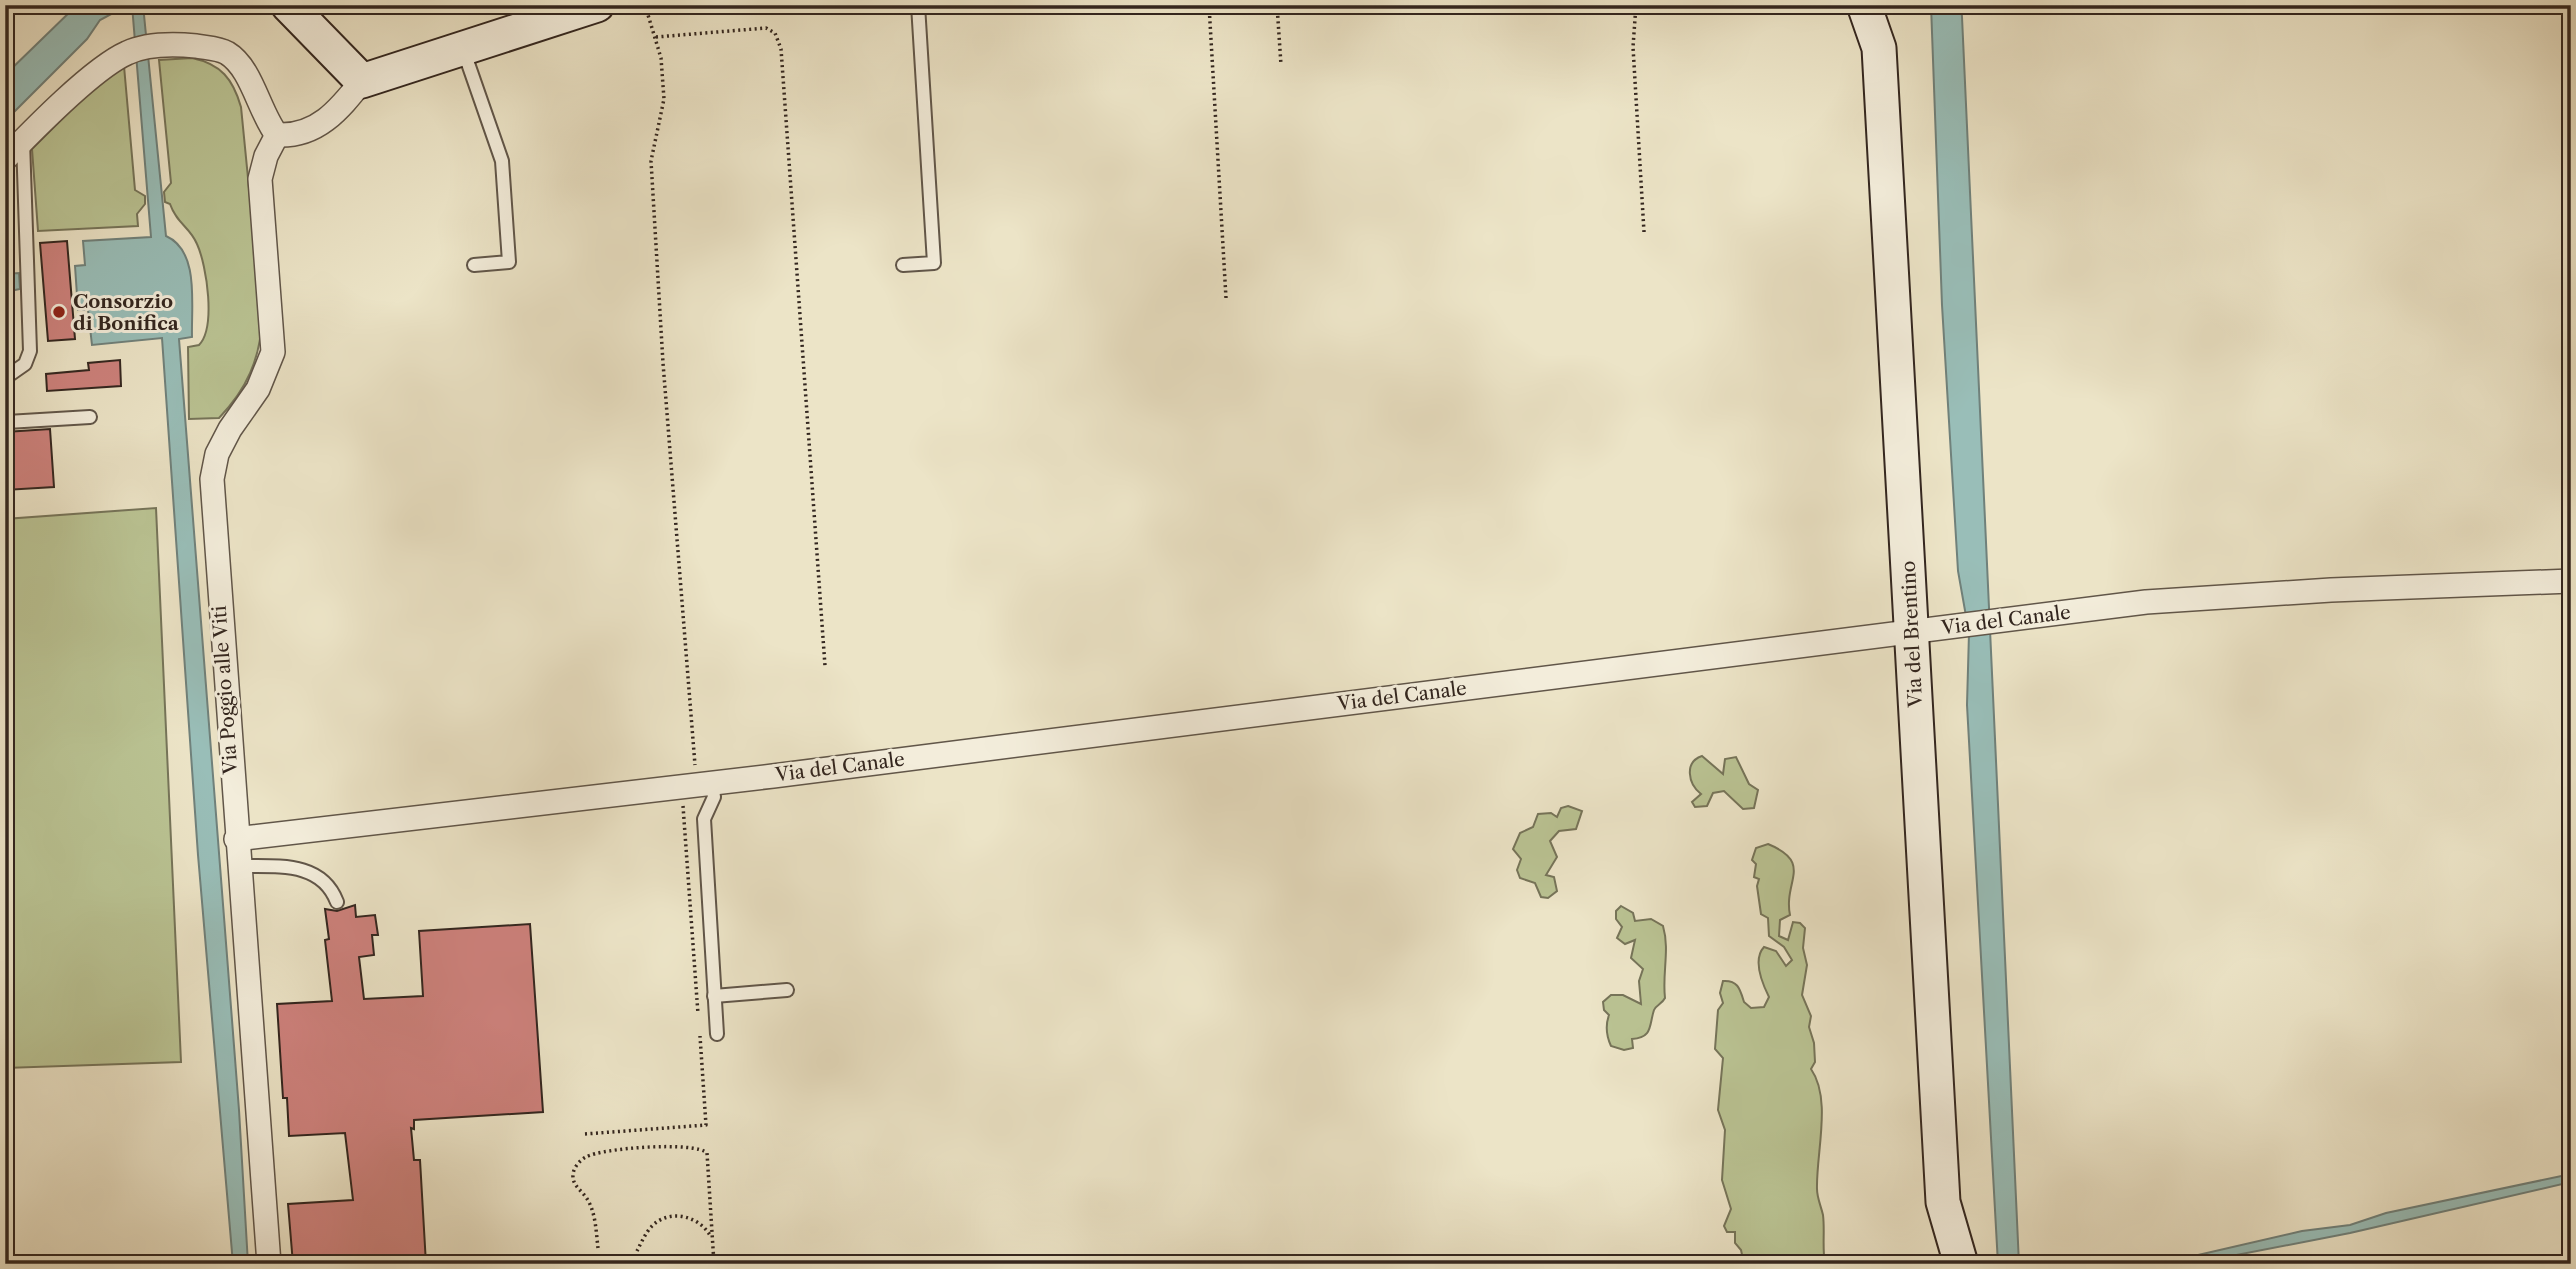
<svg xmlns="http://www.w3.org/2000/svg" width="2576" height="1269" font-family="'Libre Caslon Text',serif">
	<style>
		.green { fill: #bac393; stroke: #767459; stroke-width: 2 }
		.water { fill: #99beb8; stroke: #70817b; stroke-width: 2 }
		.building { fill: #cd817c; stroke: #33261f; stroke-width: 2 }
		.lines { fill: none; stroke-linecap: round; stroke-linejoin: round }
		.lane-casing { stroke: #615649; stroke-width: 16 }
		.street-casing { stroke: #615649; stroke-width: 26 }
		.secondary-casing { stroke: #33261f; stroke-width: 37 }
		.path { stroke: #33261f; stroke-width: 3.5; stroke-dasharray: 2 3.5; stroke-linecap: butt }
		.lane { stroke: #f3eddb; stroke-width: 12 }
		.street { stroke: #f3eddb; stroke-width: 23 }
		.secondary { stroke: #f3eddb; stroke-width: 33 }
		.poi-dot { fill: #8f2418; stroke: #f3eddb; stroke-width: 2.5 }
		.labels { text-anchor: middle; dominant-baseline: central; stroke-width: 6; stroke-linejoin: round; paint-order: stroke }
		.poi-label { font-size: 19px; font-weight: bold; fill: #33261f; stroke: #f3eddb; text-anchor: start }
		.street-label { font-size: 19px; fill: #33261f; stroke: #f3eddb }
	</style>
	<rect width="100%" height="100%" fill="#ece4c7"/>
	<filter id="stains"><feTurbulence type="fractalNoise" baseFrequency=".00286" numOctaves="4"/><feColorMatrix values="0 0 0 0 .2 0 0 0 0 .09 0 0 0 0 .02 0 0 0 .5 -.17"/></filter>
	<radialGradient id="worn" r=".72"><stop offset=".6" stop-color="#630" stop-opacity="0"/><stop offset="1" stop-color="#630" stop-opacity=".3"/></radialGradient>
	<g class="green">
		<path d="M192 58C221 64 233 79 241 107L262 320C260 359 247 389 219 418L189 419 188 347 199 345C216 328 207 266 197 244 190 227 177 224 170 204L165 202 164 192 171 183 159 60Z"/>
		<path d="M124 66 135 190 145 196V204L137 214 138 226 38 231 32 149 96 85Z"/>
		<path d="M156 508 181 1062 5 1068V519Z"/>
		<path d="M1702 756 1723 774 1725 759 1736 757 1749 784 1758 790 1754 808 1743 809 1724 791 1713 793 1707 806 1695 807 1692 802 1701 794C1688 784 1684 762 1702 756Z"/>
		<path d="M1568 806 1582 811 1576 829 1559 831 1550 841 1557 857 1546 875 1554 877 1557 891 1548 898 1541 897 1535 883 1520 878 1517 870 1521 859 1513 849 1520 833 1533 827 1538 814 1551 813 1557 817 1561 808Z"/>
		<path d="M1768 844C1814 863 1783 881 1790 915L1780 920 1779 936 1788 940 1793 922 1800 923 1805 928 1803 948 1807 965 1802 995 1811 1016 1809 1027 1814 1043 1815 1062 1811 1069C1832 1099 1816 1153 1817 1189 1817 1198 1821 1206 1823 1215 1825 1231 1822 1248 1825 1264H1744L1741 1250 1735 1243V1232H1727L1724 1226 1731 1209 1722 1180 1725 1130 1718 1110 1723 1058 1715 1049 1718 1010 1723 1003 1720 993 1723 981C1738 980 1740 989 1744 1002L1751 1008 1764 1007 1769 997C1762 983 1752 960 1764 947L1776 951 1786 966 1792 960 1784 947 1769 936 1768 918 1761 914 1757 886 1759 879 1754 877 1756 864 1752 860 1756 848Z"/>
		<path d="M1621 906 1633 913 1635 921 1651 919 1663 926C1670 950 1662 973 1665 998 1662 1004 1656 1005 1654 1010 1649 1025 1653 1038 1632 1039L1633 1048 1624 1050 1611 1046C1606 1035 1605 1026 1609 1015L1604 1010 1603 1002 1611 995H1623L1641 1004 1639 981 1643 969 1631 958 1635 940 1625 944 1617 938 1622 927 1616 919V911Z"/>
	</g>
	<g class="water">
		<path d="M77 5H128L100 20 87 39 5 121V75Z"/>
		<path d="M132 5H143L166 236C200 251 191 305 192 337L179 339 239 1110 248 1264H233L198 855 162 338 92 345 88 310H78L75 266 85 265 83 241 151 237Z"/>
		<path d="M177 5H274L253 10Z"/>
		<path d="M1931 5H1961L1962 17 2019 1264H1998L1967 705 1969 633 1958 571 1942 305Z"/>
		<path d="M19 273 20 289 10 291 11 318 5 322V274Z"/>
		<path d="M2571 1174V1182L2350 1233 2190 1264H2159L2302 1231 2350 1225 2386 1213Z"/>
	</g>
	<g class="building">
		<path d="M67 241 75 339 48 341 40 243Z"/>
		<path d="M120 360 121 386 47 391 46 374 89 370 88 363Z"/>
		<path d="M50 429 54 487 5 490V432Z"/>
		<path d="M355 905 356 917 375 915 378 935H372L374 955 359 957 364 999 423 996 419 931 530 924 543 1112 414 1120V1129L411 1128 414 1160H420L426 1264H293L288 1204 353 1200 345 1133 289 1136 287 1098H283L277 1004 332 1001 325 940 329 939 325 909 337 911Z"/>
	</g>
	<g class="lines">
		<defs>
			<g id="lane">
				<path d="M463 49 502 161 509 262 474 265"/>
				<path d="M903 265 934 263 918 5"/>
				<path d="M5 378 25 364 30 351 23 141"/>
				<path d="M5 406 7 422 90 417"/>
				<path d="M712 783 714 797 704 819 717 1034"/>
				<path d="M238 866C276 867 321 860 337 902"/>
				<path d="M714 996 787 990"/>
			</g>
			<g id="street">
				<path d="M277 135C317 137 339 110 362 81"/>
				<path d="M5 159C33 130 93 68 127 53 146 44 175 44 196 46 206 48 218 48 227 53 252 68 259 112 277 135"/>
				<path d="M236 839 773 776 2146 602 2331 590 2571 581"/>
				<path d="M269 1264 212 479 217 454 230 429 258 389 273 352 260 179 266 156 277 135"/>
			</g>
			<g id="secondary">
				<path d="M288 5 362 81 597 5"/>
				<path d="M1864 5 1879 48 1943 1202 1961 1264"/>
			</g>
		</defs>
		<use href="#lane" class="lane-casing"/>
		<use href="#street" class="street-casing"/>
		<use href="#secondary" class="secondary-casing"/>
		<g class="path">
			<path d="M645 5 661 58 664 99 651 161 663 363 695 765"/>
			<path d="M1209 5 1226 298"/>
			<path d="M1277 5 1281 65"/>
			<path d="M1636 5 1633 47 1644 232"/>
			<path d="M656 37 766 28 775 33 781 49 825 666"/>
			<path d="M683 806 698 1014"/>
			<path d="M585 1134 706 1125 700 1036"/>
			<path d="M598 1248C596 1232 596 1210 585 1196 580 1189 572 1185 573 1174 574 1167 580 1160 586 1157 601 1148 695 1141 707 1153L714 1264"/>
			<path d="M637 1251C641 1243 646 1232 652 1226 670 1208 700 1216 711 1237"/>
		</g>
		<use href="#lane" class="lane"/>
		<use href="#street" class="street"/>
		<use href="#secondary" class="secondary"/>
	</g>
	<circle class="poi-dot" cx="59" cy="312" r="7"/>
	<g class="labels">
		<g class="poi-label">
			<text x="73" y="301">Consorzio<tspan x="73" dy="22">di Bonifica</tspan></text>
		</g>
		<g class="street-label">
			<text transform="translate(2006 620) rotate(-7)">Via del Canale</text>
			<text transform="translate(1912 634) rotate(-93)">Via del Brentino</text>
			<text transform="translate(225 690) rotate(-94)">Via Poggio alle Viti</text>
			<text transform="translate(1402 696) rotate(-7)">Via del Canale</text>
			<text transform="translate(840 767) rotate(-7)">Via del Canale</text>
		</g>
	</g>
	<rect width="2576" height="1269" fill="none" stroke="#ece4c7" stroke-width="28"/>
	<rect x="7" y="7" width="2562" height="1255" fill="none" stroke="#33261f" stroke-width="3.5"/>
	<rect x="14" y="14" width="2548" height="1241" fill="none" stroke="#33261f" stroke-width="2"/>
	<rect width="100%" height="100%" filter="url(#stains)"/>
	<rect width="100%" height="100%" fill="url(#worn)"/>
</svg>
